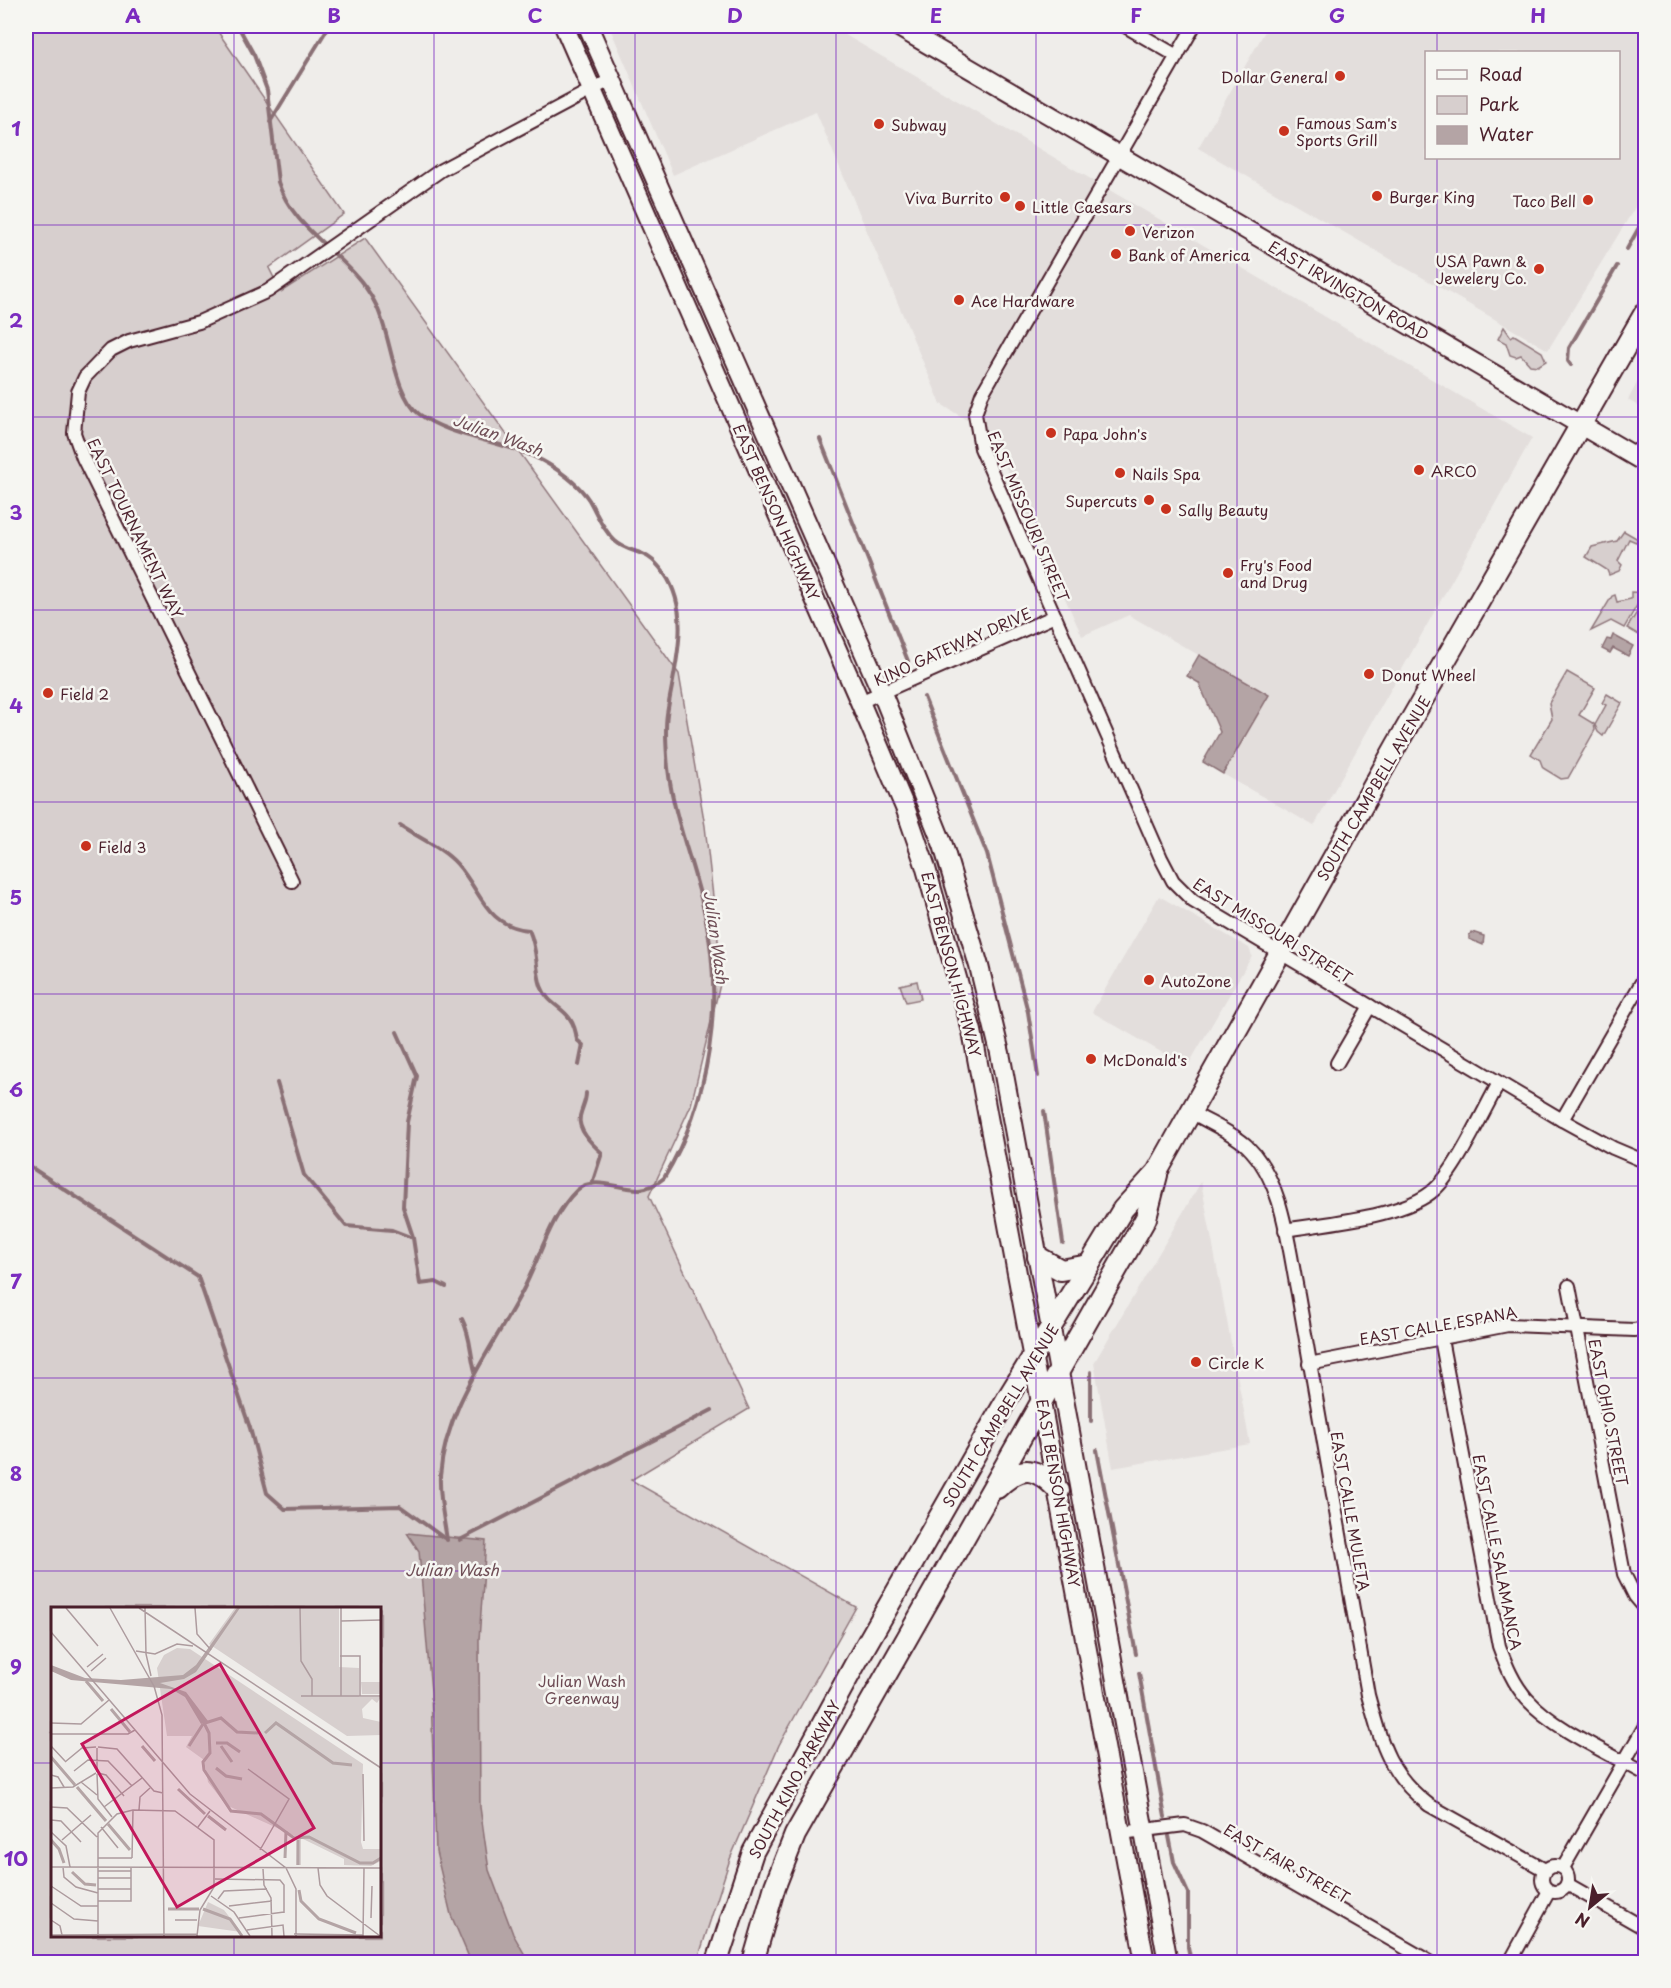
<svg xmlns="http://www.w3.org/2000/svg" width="1671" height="1988" font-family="'Playpen Sans',sans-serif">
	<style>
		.built { fill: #e3dedc; fill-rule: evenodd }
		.green { fill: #d7cfce; stroke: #90777c; stroke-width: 1.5; fill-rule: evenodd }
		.water { fill: #b4a4a5; stroke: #8a6f74; stroke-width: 1.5 }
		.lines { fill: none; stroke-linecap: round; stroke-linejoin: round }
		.stream { stroke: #8a6f74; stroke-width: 4 }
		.minor-casing { stroke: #4a1f2b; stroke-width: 16 }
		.secondary-casing { stroke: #4a1f2b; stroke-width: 22 }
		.primary-casing { stroke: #4a1f2b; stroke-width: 24 }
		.minor { stroke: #f6f6f2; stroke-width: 12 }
		.secondary { stroke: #f6f6f2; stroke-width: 18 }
		.primary { stroke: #f6f6f2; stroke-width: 20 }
		.grid { fill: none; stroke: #7b2cbf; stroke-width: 1.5; stroke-opacity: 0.55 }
		.poi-dot { fill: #c8321e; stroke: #f6f6f2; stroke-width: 2 }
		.labels { text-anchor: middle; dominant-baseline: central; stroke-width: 5; stroke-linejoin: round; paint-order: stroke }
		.poi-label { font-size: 15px; fill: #4a1f2b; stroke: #f6f6f2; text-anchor: start }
		.street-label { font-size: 15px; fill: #4a1f2b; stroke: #f6f6f2 }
		.park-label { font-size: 15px; fill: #6d4b54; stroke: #f6f6f2 }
		.water-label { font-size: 16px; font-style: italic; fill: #6f4e56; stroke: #f6f6f2 }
		.inset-river { fill: none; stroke: #b4a4a5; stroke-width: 3 }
		.inset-road { fill: none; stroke: #ad9b9e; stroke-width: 1.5 }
		.view { fill: #c2185b; fill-opacity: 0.15; stroke: #c2185b; stroke-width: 3 }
		.inset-edge { fill: none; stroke: #4a1f2b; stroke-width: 3 }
		.neatline { fill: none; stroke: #7b2cbf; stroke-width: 2 }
		.grid-label { font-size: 20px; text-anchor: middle; font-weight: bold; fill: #7b2cbf }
	</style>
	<rect width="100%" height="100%" fill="#efedea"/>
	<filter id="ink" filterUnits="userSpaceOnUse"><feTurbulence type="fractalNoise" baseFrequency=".0167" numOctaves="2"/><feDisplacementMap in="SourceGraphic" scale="12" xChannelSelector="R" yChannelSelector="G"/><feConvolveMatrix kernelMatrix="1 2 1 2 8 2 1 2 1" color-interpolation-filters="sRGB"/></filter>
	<g filter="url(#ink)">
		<g class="built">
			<path d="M609 26H830L1532 438 1314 826 1223 774 1268 695 1129 615 1082 636 992 436 941 404 816 112 673 175Z"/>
			<path d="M1268 26H1645V191L1548 350 1198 148ZM1426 52H1618V158H1426Z"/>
			<path d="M1645 368V410L1628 400Z"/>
			<path d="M1159 896 1249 948 1252 956 1187 1067 1092 1012Z"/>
			<path d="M1201 1182 1250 1444 1113 1468 1094 1363Z"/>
		</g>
		<g class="green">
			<path d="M26 26H214L344 214 269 268 281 292 365 238 679 674 705 826 722 976 691 1105 649 1196 749 1409 631 1480 856 1607 779 1745 730 1859 697 1962H29L26 1955ZM52 1608H380V1936H52Z"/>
			<path d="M1504 327 1511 337 1514 335 1542 352 1546 361 1538 366 1530 365 1521 355 1516 357 1510 355 1506 343 1498 339Z"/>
			<path d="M1624 531 1638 539 1636 542 1629 539 1618 561 1622 565 1619 571 1609 575 1607 570 1586 557 1592 547 1617 541Z"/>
			<path d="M1631 592 1644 593 1624 628 1611 621 1591 631 1612 596 1615 595 1617 602 1631 599Z"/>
			<path d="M1646 598V635L1644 638 1627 628Z"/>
			<path d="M1567 672 1595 688 1579 715 1594 724 1595 730 1568 778 1561 779 1543 768 1540 760 1531 754 1552 719 1549 703Z"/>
			<path d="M1607 694 1622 703 1603 736 1598 732 1595 725 1606 705 1602 703Z"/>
			<path d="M917 981 921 999 906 1002 900 985Z"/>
		</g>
		<g class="water">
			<path d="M1613 635 1633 646 1628 656 1613 648 1610 653 1602 649 1607 639 1611 640Z"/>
			<path d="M1199 655 1269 695 1223 774 1203 762 1220 732 1199 683 1187 676Z"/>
			<path d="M1472 932 1484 936 1483 945 1469 939V935Z"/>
			<path d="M407 1533 486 1541 479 1640 480 1807 489 1870 513 1934 529 1962H471L451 1915 436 1852 431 1692 419 1551Z"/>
		</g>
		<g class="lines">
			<g class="stream">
				<path d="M238 26 254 55 267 90 278 182C294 233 351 255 375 303 391 332 393 394 419 414 452 439 510 441 548 464 563 473 579 485 589 500 597 514 603 530 615 541 632 556 645 546 664 573 693 614 674 668 667 714 665 728 666 742 667 756 670 811 694 862 705 915 724 1003 710 1101 664 1178 657 1184 649 1188 640 1189 621 1190 594 1175 577 1190 550 1216 540 1258 523 1290 491 1351 446 1405 440 1476 439 1498 444 1519 447 1540"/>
				<path d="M270 122 329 26"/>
				<path d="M1627 249 1646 215"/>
				<path d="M1571 365 1568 361 1569 348 1617 266"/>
				<path d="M820 439 908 661"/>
				<path d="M924 697 987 854 1028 1012 1038 1076"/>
				<path d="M400 825C417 837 443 848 457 864 482 892 485 926 529 930 538 950 535 967 541 986 550 1011 573 1005 577 1040L583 1045 579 1065"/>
				<path d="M397 1032 417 1076 407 1122 403 1207 413 1237"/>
				<path d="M277 1083 304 1175 346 1226 392 1230 413 1238 420 1284 436 1282 446 1287"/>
				<path d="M586 1093C586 1102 582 1107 580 1116 577 1130 592 1144 602 1153L592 1184"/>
				<path d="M1044 1111 1063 1243"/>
				<path d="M26 1164 198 1277 250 1428 267 1493 285 1509 400 1506 444 1538"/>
				<path d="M462 1319C471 1336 470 1353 475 1371"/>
				<path d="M1091 1421V1372"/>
				<path d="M1097 1450 1136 1654"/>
				<path d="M460 1540 712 1410"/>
				<path d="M1139 1673 1165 1817"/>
				<path d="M1169 1836 1174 1862 1188 1893V1947L1191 1962"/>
			</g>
			<defs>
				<g id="minor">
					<path d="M1125 26 1177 56"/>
					<path d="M1194 26 982 394 975 414 981 448 1161 858 1173 881 1193 901 1562 1120 1613 1148 1646 1162"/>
					<path d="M860 702 1055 616"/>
					<path d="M292 881 83 458 74 433 78 392 85 377 111 350 129 341 199 322 268 291 441 170 612 79"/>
					<path d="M1337 1063 1370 1006"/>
					<path d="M1191 1112C1209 1123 1232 1132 1247 1146 1284 1182 1288 1246 1298 1294L1368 1695C1381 1742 1388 1774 1429 1805L1545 1870"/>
					<path d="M1562 1120 1646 975"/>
					<path d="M1285 1230C1325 1223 1406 1217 1435 1189 1457 1169 1483 1111 1499 1083"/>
					<path d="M1569 1286 1624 1574 1635 1596 1646 1609"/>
					<path d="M1441 1339 1499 1646C1506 1665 1513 1683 1527 1699 1555 1730 1609 1753 1646 1774"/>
					<path d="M1309 1364 1508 1325 1634 1330 1646 1328"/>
					<path d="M1121 1833 1185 1825 1202 1831 1430 1962"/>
					<circle cx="1555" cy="1879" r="13"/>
					<path d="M1563 1868 1646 1724"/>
					<path d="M1567 1884 1646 1929"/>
					<path d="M1510 1962 1549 1891"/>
				</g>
				<g id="secondary">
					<path d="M564 26 860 702 906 810 925 865 972 1031 1145 1962"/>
					<path d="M588 26 882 693 943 845 979 966 1000 1053 1168 1962"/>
					<path d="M897 26 1646 463"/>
				</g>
				<g id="primary">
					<path d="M1038 1257 1061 1270 1089 1265"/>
					<path d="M997 1488C1022 1464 1035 1466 1059 1491"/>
					<path d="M717 1962 753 1852 854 1666 1008 1397 1089 1265 1123 1209 1157 1172 1396 746 1646 311"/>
					<path d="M753 1962 775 1886 795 1835 1146 1218 1157 1175"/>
				</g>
			</defs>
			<use href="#minor" class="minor-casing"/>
			<use href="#secondary" class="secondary-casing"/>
			<use href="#primary" class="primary-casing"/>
			<use href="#minor" class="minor"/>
			<use href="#secondary" class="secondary"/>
			<use href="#primary" class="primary"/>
		</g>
	</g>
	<path class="grid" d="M234 26V1608M434 26V1962M635 26V1962M836 26V1962M1036 26V1962M1237 26V1962M1437 26V52M1437 158V1962M26 225H1646M26 417H1646M26 610H1646M26 802H1646M26 994H1646M26 1186H1646M26 1378H1646M26 1571H1646M26 1763H52M380 1763H1646M234 1936V1962"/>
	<g class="poi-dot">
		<circle cx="1340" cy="76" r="6"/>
		<circle cx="879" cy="124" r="6"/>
		<circle cx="1284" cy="131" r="6"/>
		<circle cx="1377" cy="196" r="6"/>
		<circle cx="1005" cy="197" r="6"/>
		<circle cx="1588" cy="200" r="6"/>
		<circle cx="1020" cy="206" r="6"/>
		<circle cx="1130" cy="231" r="6"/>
		<circle cx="1116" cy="254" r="6"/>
		<circle cx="1539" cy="269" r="6"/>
		<circle cx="959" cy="300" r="6"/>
		<circle cx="1051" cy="433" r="6"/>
		<circle cx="1419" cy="470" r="6"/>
		<circle cx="1120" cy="473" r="6"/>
		<circle cx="1149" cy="500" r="6"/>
		<circle cx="1166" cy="509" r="6"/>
		<circle cx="1228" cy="573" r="6"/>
		<circle cx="1369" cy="674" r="6"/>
		<circle cx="48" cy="693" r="6"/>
		<circle cx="86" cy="846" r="6"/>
		<circle cx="1149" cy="980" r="6"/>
		<circle cx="1091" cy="1059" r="6"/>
		<circle cx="1196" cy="1362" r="6"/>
	</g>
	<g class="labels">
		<g class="poi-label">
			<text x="1328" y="76" text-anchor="end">Dollar General</text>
			<text x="1296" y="122">Famous Sam's<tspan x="1296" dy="17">Sports Grill</tspan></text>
			<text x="891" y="124">Subway</text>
			<text x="1389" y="196">Burger King</text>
			<text x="993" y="197" text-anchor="end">Viva Burrito</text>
			<text x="1576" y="200" text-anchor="end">Taco Bell</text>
			<text x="1032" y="206">Little Caesars</text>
			<text x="1142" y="231">Verizon</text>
			<text x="1128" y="254">Bank of America</text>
			<text x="1527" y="260" text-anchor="end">USA Pawn &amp;<tspan x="1527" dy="17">Jewelery Co.</tspan></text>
			<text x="971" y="300">Ace Hardware</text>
			<text x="1063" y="433">Papa John's</text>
			<text x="1431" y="470">ARCO</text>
			<text x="1132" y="473">Nails Spa</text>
			<text x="1137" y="500" text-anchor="end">Supercuts</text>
			<text x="1178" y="509">Sally Beauty</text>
			<text x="1240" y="564">Fry's Food<tspan x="1240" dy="17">and Drug</tspan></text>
			<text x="1381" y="674">Donut Wheel</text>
			<text x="60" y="693">Field 2</text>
			<text x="98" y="846">Field 3</text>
			<text x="1161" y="980">AutoZone</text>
			<text x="1103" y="1059">McDonald's</text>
			<text x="1208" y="1362">Circle K</text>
		</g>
		<g class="street-label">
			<text transform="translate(1349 290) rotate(30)">EAST IRVINGTON ROAD</text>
			<text transform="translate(777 512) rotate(66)">EAST BENSON HIGHWAY</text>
			<text transform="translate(1029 516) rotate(67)">EAST MISSOURI STREET</text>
			<text transform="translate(136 528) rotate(64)">EAST TOURNAMENT WAY</text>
			<text transform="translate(952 646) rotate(-24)">KINO GATEWAY DRIVE</text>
			<text transform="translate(1373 788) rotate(-60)">SOUTH CAMPBELL AVENUE</text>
			<text transform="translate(1273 930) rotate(32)">EAST MISSOURI STREET</text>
			<text transform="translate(952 964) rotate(75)">EAST BENSON HIGHWAY</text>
			<text transform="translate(1438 1325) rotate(-10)">EAST CALLE ESPANA</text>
			<text transform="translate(1609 1412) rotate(79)">EAST OHIO STREET</text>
			<text transform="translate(1000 1415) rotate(-59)">SOUTH CAMPBELL AVENUE</text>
			<text transform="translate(1059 1493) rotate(80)">EAST BENSON HIGHWAY</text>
			<text transform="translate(1351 1511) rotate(80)">EAST CALLE MULETA</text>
			<text transform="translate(1498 1552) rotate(79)">EAST CALLE SALAMANCA</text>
			<text transform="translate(794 1779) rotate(-62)">SOUTH KINO PARKWAY</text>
			<text transform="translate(1287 1863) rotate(30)">EAST FAIR STREET</text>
		</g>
		<g class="park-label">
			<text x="582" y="1680">Julian Wash<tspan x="582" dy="17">Greenway</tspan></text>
		</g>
		<g class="water-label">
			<text transform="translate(498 434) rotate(20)">Julian Wash</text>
			<text transform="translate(717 937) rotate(82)">Julian Wash</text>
			<text x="452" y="1569">Julian Wash</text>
		</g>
	</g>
	<g transform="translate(51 1607)">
		<rect width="330" height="330" fill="#efedea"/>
		<path d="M184 1H288V60L308 61V90H330L326 96 321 92 311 102 312 111 330 115V128L296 129 158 37ZM126 41 139 42 312 157 310 235 312 242H330V254L320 259 293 258V252L250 231V258H245L246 230 175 198 157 175 153 153 135 140 141 129H116L106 61 113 48ZM310 75H330V87H311ZM157 295 173 303 190 325 147 319Z" fill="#d7cfce"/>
		<path d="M186 1H189L145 65 133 72 109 76 135 85 157 114 150 117 134 90 120 82 20 73 0 64V58L34 71 70 73 132 68 145 58Z" fill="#b4a4a5"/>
		<path class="inset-river" d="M35 74 52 94M60 102 79 125M152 114 158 126 159 146 152 155 153 163 180 204 210 207 243 231 258 230 309 256H322L330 251M154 116 170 111 186 125 207 126M214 126 225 116 282 156 301 158M165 136H176L189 145M91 139 104 154M138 139 152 117M170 139 181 155M0 150 24 178M165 161 175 169 191 172M26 180 55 214M127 182 154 207M157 209 175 223M57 217 79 243M0 233 8 242 13 256M247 233V258M234 251 235 224M21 265 34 277 45 278M248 283 250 294 268 312 305 326M117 302H148M152 302 179 312 191 329"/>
		<path class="inset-road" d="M15 1 47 39M59 1 104 81M88 1 330 161M94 1 95 47 100 69M144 1 146 27 160 43M249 1 250 54 261 72V89M290 14 330 13M0 25 139 187 235 261 245 282V329M85 44 104 47 126 37 142 39M289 49H309V89M36 60 52 47M40 64 55 51M103 79 111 108 113 329M250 89H330M290 89V1M0 116 30 117 58 93M0 127H77L84 123M0 139 14 154M47 140 66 142 103 184 112 186M46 141V165M14 155 31 141 45 140M197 162 238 192 209 243M23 164 37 153 57 154 81 179M47 166 55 168 73 189M46 167 47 192 61 210M312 167 313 234M0 168 7 170 13 180M30 175 46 188M0 181 22 180 45 166M0 200 16 201 46 230M53 200 91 171M88 203 89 190 99 181M0 213 10 214 30 235M50 220 67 241M147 220 159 204M0 225 15 239 19 260M11 233 40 208M47 251H81M81 251 82 203M0 260 330 261M12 260 13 270 25 280 47 286M267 261 269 278 276 289 329 329M212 262 213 278 220 291 221 329M47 264H80M47 271H80M164 272 229 273 233 278V306M0 279 30 299H47M47 282H80M160 289 183 305 199 329M167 292 173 284 216 282M47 294H80V260M0 296 23 312 47 314M178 299 221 294M188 311 233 305M320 311 321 279M0 313 9 319 11 328M124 313H146M196 323 232 318 233 329M243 327 312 328M0 328 146 327M47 329V226L66 207 82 203 124 204 163 233V280L149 303 146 329M312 329 313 261"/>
		<path class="view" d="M169 57 263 221 126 300 31 137Z"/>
		<rect width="330" height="330" class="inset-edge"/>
	</g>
	<rect width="1671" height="1988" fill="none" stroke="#f6f6f2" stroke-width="66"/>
	<rect x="1425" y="51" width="195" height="108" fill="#f6f6f2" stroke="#b1a0a2" stroke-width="1.5"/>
	<rect x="1437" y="70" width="30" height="9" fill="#f6f6f2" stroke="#b1a0a2" stroke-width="1.5"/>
	<text x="1479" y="81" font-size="18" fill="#4a1f2b">Road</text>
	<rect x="1437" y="96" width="30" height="18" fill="#d7cfce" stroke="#b1a0a2" stroke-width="1.5"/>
	<text x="1479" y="111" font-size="18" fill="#4a1f2b">Park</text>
	<rect x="1437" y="126" width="30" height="18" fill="#b4a4a5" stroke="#b1a0a2" stroke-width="1.5"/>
	<text x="1479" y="141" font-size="18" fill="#4a1f2b">Water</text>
	<g transform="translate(1590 1907) rotate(210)" stroke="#f6f6f2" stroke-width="4.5" paint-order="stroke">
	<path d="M0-4.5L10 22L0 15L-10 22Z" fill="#4a1f2b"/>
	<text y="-9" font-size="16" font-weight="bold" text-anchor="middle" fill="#4a1f2b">N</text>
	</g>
	<rect x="33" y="33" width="1605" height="1922" class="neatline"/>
	<g class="grid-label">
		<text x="133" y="23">A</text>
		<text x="334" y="23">B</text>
		<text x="535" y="23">C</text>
		<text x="735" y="23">D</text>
		<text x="936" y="23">E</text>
		<text x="1136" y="23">F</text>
		<text x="1337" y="23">G</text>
		<text x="1538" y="23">H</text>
		<text x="16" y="136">1</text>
		<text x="16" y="328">2</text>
		<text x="16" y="520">3</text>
		<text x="16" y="713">4</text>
		<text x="16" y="905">5</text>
		<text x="16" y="1097">6</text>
		<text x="16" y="1289">7</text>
		<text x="16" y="1481">8</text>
		<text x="16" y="1674">9</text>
		<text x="16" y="1866">10</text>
	</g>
</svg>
